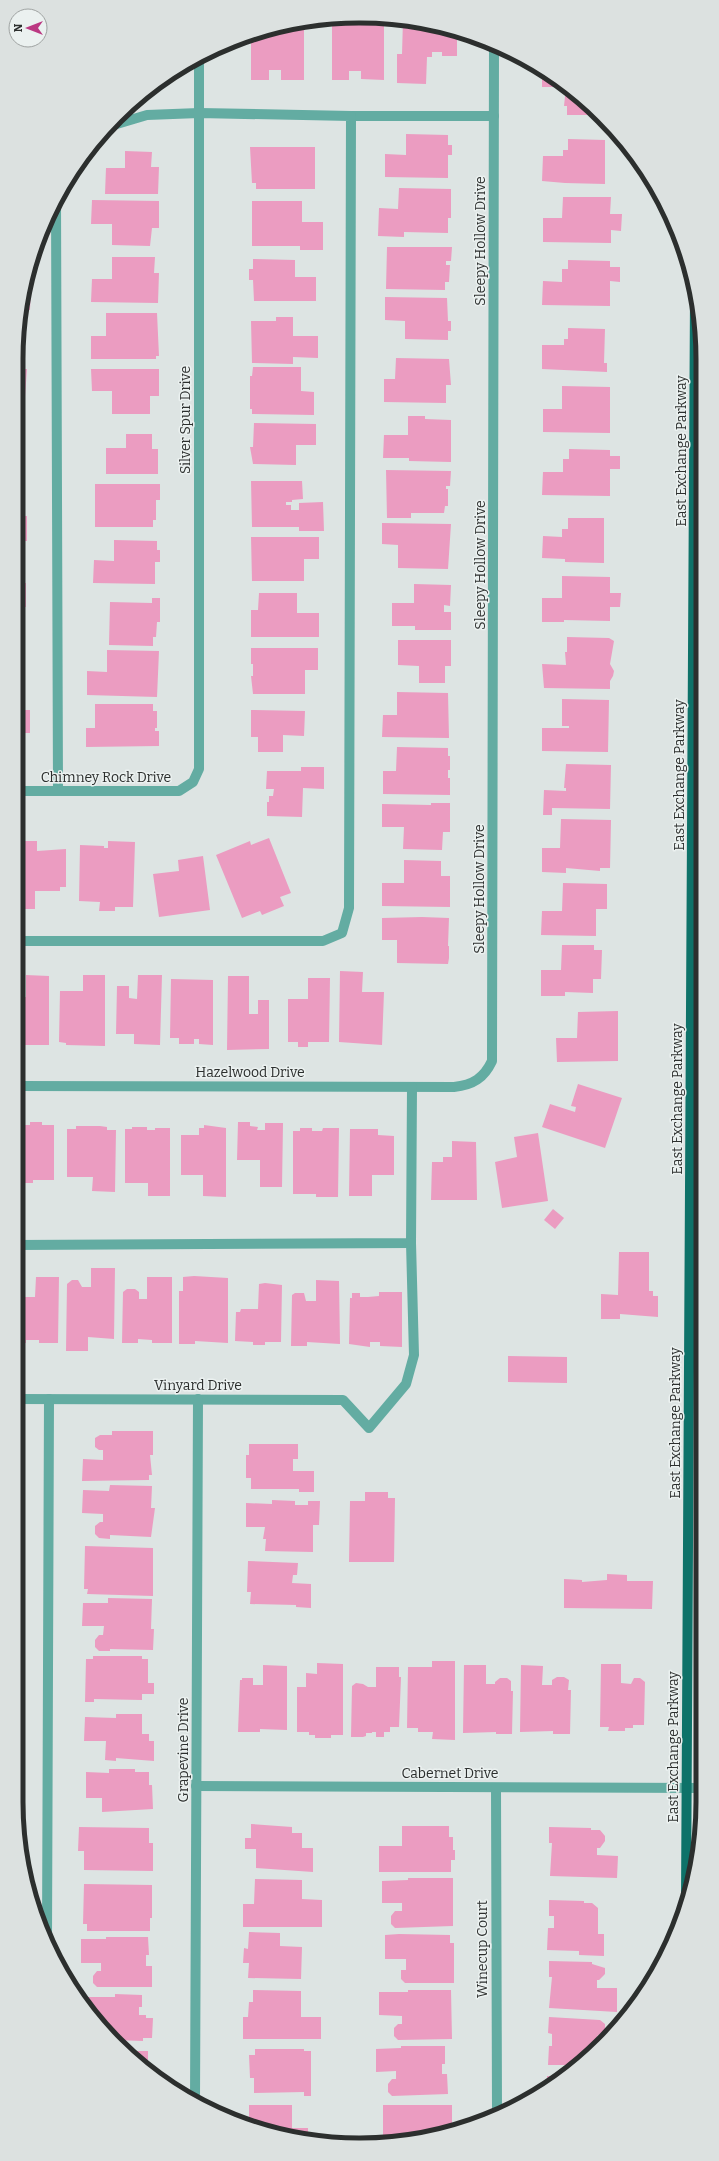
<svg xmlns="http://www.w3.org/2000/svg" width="719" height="2161" font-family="Bitter,serif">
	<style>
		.building { fill: #eb9cc1 }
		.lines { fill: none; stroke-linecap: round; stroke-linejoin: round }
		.minor { stroke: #63aca2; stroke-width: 10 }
		.major { stroke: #0e7269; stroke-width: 10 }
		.labels { text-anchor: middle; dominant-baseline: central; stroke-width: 3; stroke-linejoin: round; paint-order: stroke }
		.street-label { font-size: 14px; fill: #2c2f2e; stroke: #ebf1f0 }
		.rim { fill: none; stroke: #2c2f2e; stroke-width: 5 }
	</style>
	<rect width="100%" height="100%" fill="#dde4e3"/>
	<g class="building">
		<path d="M384 17V80L361 79V71H349V80H332V18Z"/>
		<path d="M403 20 448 28 457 32V56H442V52H432V57H427L426 84 397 83V54H402Z"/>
		<path d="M299 23V26H304V80H281V70H269V80H251V34Z"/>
		<path d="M542 70 550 74 566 87H542Z"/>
		<path d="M164 79 165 84 155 86Z"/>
		<path d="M566 87 598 115H567V106H564Z"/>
		<path d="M406 134 448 135V145H452V155H448V178L385 177V154L406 155Z"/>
		<path d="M568 139 605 140V184L565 183 542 181 543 156H563V150H568Z"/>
		<path d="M250 147H315V189H256V183H252Z"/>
		<path d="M125 151 152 152 151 167H159L158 194H105L106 168H125Z"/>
		<path d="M399 188 451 189V218H448V233L404 232V237L378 236 379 208 398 209Z"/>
		<path d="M563 197H611L610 214H622L621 231 611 230V243L543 242V218H562Z"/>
		<path d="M92 200 159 201V228H152L150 246 112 245V224H91Z"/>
		<path d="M252 201H302V222H323V250H300V246H252Z"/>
		<path d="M387 247H452L451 261H446V265H450L449 282H445V290L386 289Z"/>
		<path d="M112 257H155L154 273H159L158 303 91 302 92 279H112Z"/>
		<path d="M253 259 295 260V277H316V301H254L253 280H249V269H253Z"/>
		<path d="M568 260 610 261V267H620V282L610 281V306L542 305 543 281 562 282V269H568Z"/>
		<path d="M26 287H31L30 310H23Z"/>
		<path d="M385 297 447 298 448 321H451V331H448V340L405 339V321L385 320Z"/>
		<path d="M106 313H157L159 356H156V359H91V336H106Z"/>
		<path d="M276 317H293V336H318V358L293 357V364L252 363 251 321H276Z"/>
		<path d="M568 328 605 329 604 363H607V372L542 369V345H564V339H568Z"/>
		<path d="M17 355H20V369H27L24 410H16Z"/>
		<path d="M396 358 449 359 451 385H446V403L384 402V379H395Z"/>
		<path d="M253 367H301V391L314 392V415L252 414V409H250V376H252Z"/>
		<path d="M91 369H159V396H150V414H112V391H92Z"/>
		<path d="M562 386 610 387V433L543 432V409H562Z"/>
		<path d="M408 416H425V419L451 420V462L409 461V458H383L384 435H408Z"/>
		<path d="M254 423 316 424V445H296V465L253 464 250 447H253Z"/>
		<path d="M126 434H152V449H158V474H106V448H126Z"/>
		<path d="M569 449 610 450V456H620V469H610V496L542 495 543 472H563V459H569Z"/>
		<rect x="16" y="451" width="9" height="25"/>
		<path d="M386 470 451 471 450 486H446V489H448V506H445L444 513H411V518H387Z"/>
		<path d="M251 481H302L303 499 292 500V502H286V505H291V510H299V503L323 502 324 531H299V527H252Z"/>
		<path d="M95 484H160V500H156V520H153V527H95Z"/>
		<path d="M20 516H27V541H16V519H20Z"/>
		<path d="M568 518H604V563L565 562V559L542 558 543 536 562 537V529H568Z"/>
		<path d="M382 523 451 524 448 569 398 568V545L382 544Z"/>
		<path d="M251 537H319V559H304V581H252Z"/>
		<path d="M114 540 157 541V550H160V562H155V584L93 583 94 560 114 561Z"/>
		<path d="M16 574H24V583H26V607H21V612H16Z"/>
		<path d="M562 576 610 577V593H621L620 607H610V621L564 620V622H542V598H562Z"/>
		<path d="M414 584 451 585 450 606 444 605V612H451V630H415V626H392V603H414Z"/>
		<path d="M259 593H297V613H319V637H251V610H258Z"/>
		<path d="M152 598H160V622H157L156 637H153V646L109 645 110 602 152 603Z"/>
		<path d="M16 619H20V651H24V674H16Z"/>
		<path d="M567 637 609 638 614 641 610 664 614 671 613 676 610 681V689L544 688 542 664 566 665 565 652H567Z"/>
		<path d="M398 640H451V666H445V683H419V666L398 665Z"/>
		<path d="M251 648H318V670H305V694H253L251 676H253V664H251Z"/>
		<path d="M107 650 159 651 157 697 87 695V671L107 672Z"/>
		<path d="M16 684H25L24 710H30V733H20V745H16Z"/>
		<path d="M397 692 448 693 449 738 382 737 383 715H397Z"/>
		<path d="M562 699 609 700 608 752 542 751V728H569V726H562Z"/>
		<path d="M95 704H153V711H157V728H155V731H159V746L86 747V728H95Z"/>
		<path d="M251 710 305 711 304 736 283 735V752H258V737H251Z"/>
		<path d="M397 747 448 748V756H450V770H448V778H450V795L383 794V771H396Z"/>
		<path d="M566 764 611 765 610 809 552 808V815H543L544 790 566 791V788H564Z"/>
		<path d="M301 767H324V789L303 788 302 817 267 816V802H269V796H273L274 789H266L267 771H301Z"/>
		<path d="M431 803H450V832H443L442 850 403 849 404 827H382V804L431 805Z"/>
		<path d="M561 819 611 820 610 868H600V871L566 868V873L542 872V848H560Z"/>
		<path d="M269 838 291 893 280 897 284 906 262 915 260 911 242 918 216 855 250 841 251 845Z"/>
		<path d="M16 841H37V851L66 849V887H60V891H35V909H16Z"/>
		<path d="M108 841 135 842 133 907H115V911H99L100 902 79 901 80 845 104 846V848H108Z"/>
		<path d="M203 856 210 910 159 917 153 874 179 871 178 860Z"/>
		<path d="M404 860 441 861V876H450V907L382 906V883H404Z"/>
		<path d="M563 883 607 884V909H596V936L541 935 542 911H562Z"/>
		<path d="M422 917 449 918 448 946H449V958L448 964 397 963V940H382V918Z"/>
		<path d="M562 945H594V950H602L601 979H593V993L565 992V996H541V970H561Z"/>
		<path d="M340 971 363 972 362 992H384L382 1045 339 1042Z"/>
		<path d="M26 975 49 976V1045H20V1040H16V997H26Z"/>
		<path d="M83 975H105V1046L66 1045V1043L59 1042 60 991H83Z"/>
		<path d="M138 975H162L160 1045 134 1044V1034H116L117 986H129V998L137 999Z"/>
		<path d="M228 976H249V1014H258V1000H269V1049L227 1050Z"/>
		<path d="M308 978H330L329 1042H308V1047H298V1042H288V999H308Z"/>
		<path d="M171 979 213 980V1045L199 1044V1039H194V1044H179V1038H170Z"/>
		<path d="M618 1011V1061L557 1062 556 1038H577L578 1012Z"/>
		<path d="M578 1084 622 1098 605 1148 542 1127 550 1104 575 1112 576 1107 571 1106Z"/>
		<path d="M30 1122H42V1125H54V1180H33V1183H16V1125H30Z"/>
		<path d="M238 1122H250V1126L258 1127 257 1130H265V1123H283L282 1187H260V1160H237Z"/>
		<path d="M204 1125 226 1128V1197L203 1196V1175H181V1135H199V1128H204Z"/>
		<path d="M76 1126H100L107 1127V1130H116L115 1192 92 1191 93 1177H67V1129H76Z"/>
		<path d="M132 1127H147V1130H155V1128H170V1196H148V1183H125V1129H132Z"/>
		<path d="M300 1128H312V1131H322L323 1128H339L338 1197H316V1194H293V1131H300Z"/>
		<path d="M350 1129H378V1135L394 1136V1175H372V1196H349Z"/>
		<path d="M538 1133 548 1201 502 1208 495 1162 517 1157 514 1137Z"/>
		<path d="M452 1141 476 1142 477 1200H431L432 1162H443V1157H452Z"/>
		<path d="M553 1209 564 1218 555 1229 544 1220Z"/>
		<path d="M619 1252H649V1291H653V1296H658V1317L620 1314V1319H601V1294L618 1295Z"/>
		<path d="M91 1268H115L114 1339 88 1337V1351H66L67 1284 72 1280H78L82 1287H91Z"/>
		<path d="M194 1276 228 1278V1343L195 1341V1344H179V1291H183V1277Z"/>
		<path d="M36 1277H59L58 1343H39V1340H26V1343H16V1290H25V1297H35Z"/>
		<path d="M147 1277H172V1343H152V1340L138 1339V1343H122L123 1292 127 1289H135L139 1292V1299H147Z"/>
		<path d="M316 1280 339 1281 340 1344 307 1342V1346H291L292 1295 295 1293H304L306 1301H316Z"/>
		<path d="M265 1283 282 1285 281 1342H265V1345H253V1342L235 1341 236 1312H240L241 1309H258L259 1284Z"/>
		<path d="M379 1292H402V1347L380 1346V1342H370V1347L349 1344 350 1298H352V1293H360V1297H368L379 1296Z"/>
		<path d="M508 1356 567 1357V1383L508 1382Z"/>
		<path d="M112 1431H153V1455H150L152 1475H149V1480L82 1481 83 1459 103 1460V1450H99L95 1447V1438L100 1435H112Z"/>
		<path d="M249 1444H298V1459H293V1471H314V1492H299V1489H251V1478H246V1455H249Z"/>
		<path d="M110 1485 152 1486 151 1508H155L151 1537 110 1535V1539L99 1538 95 1534V1526L100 1522H103V1514L82 1513 83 1490 109 1491Z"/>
		<path d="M365 1492H388V1498H395L394 1562H349L350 1501H365Z"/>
		<path d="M272 1500 295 1501V1505H308V1501H320L319 1525H313V1552L265 1551 266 1539H263L265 1527H246V1503L272 1504Z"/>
		<path d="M85 1546 153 1548V1596L87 1594 88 1589H84Z"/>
		<path d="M248 1561 298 1563 297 1575H293L292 1583 311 1584V1608L296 1607V1605L250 1604 251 1592H247Z"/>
		<path d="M607 1574 627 1575V1581H653L652 1609 564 1608V1579L582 1580V1582L607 1580Z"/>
		<path d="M108 1598 152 1599 151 1629H154L153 1650 110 1649V1651H99L95 1647V1640L99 1635H103L104 1626H82L83 1603H108Z"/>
		<path d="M16 1628H19V1650L16 1649Z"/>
		<path d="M93 1656H142V1659H148V1683H154V1694H142V1700L94 1699V1702H85L86 1659H93Z"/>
		<path d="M432 1661H455V1740L432 1739 433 1732H418V1728H407L408 1667H432Z"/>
		<path d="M317 1663 343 1664V1735H331V1738H315V1735H309V1732H297V1687H306V1673L317 1674Z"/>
		<path d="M601 1664H621V1683L631 1684 634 1678H640L645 1682 644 1725H633V1728H625V1731H608L609 1727H600Z"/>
		<path d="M263 1665 287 1666V1730L260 1729V1732H238L240 1680H242V1678H253V1685H263Z"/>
		<path d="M464 1665H486V1684H495V1682L500 1678H507L511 1681V1691H513L512 1734H496V1732L463 1733Z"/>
		<path d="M521 1665 543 1666 542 1685H552V1680L557 1677H564L569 1680 568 1690H571L570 1734H553V1731L520 1732Z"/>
		<path d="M376 1667H399V1677H401L399 1727H390V1732H384V1737H376V1732H372V1733H366V1736L363 1737H351L352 1686 356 1683 363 1684 368 1687H376Z"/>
		<rect x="16" y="1684" width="5" height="23"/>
		<path d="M116 1714H142V1734H149V1741H154V1761L116 1758V1761L105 1760 106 1741H84L85 1717 116 1718Z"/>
		<path d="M109 1769H135V1772H149V1785H152L153 1809 102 1812V1798H86V1772L109 1773Z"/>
		<path d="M251 1824 292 1827V1833H302V1848H313V1872L256 1868V1849H245V1838H251Z"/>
		<path d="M402 1826H449V1837H453V1850H455V1860H451V1872H379V1846H402Z"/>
		<path d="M79 1827 149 1828V1843H153V1871L84 1870V1851H78Z"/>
		<path d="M549 1827 591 1828V1830H600L605 1836V1841L600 1848H597V1855L618 1856 617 1878 550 1876 552 1843H549Z"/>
		<path d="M408 1878H453V1926L395 1928 391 1924V1916L395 1911H402V1903H382V1881L408 1880Z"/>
		<path d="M255 1879 302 1880V1899L322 1900V1927H243V1904H254Z"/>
		<path d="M84 1884 152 1885V1918H150V1931H87V1924H83Z"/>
		<path d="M549 1900 584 1901V1903H592L598 1908V1934H604V1956L579 1955V1951L547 1950 548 1928H554V1916H549Z"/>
		<path d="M249 1932 280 1933V1946L302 1947 301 1979 248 1978 249 1963H243L244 1948 248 1949Z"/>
		<path d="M399 1934 450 1935V1943H454V1983H405L401 1979V1970H406V1959H385V1935Z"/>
		<path d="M106 1937H148L149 1955H146V1966H152V1987H97L93 1983V1976L97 1971H101V1963H81V1939H106Z"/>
		<path d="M549 1961 592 1962V1964L605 1968V1974L599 1980H597V1988H617V2012L549 2008 552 1977H549Z"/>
		<path d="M253 1990 301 1991V2017H321V2039H243V2017H248L249 2002H253Z"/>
		<path d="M408 1990H451L452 2039 398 2040 394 2036V2028L398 2024H402V2016L379 2015V1992H408Z"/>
		<path d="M115 1994 142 1995V2007H139V2015H146V2018H153L152 2038H143V2041L114 2040 101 2028 100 2026H103V2020H96L83 1997H115Z"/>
		<path d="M549 2017 600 2020 605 2024V2031L597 2036V2046H601L577 2065H548L549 2046H552V2034L548 2033Z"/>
		<path d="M401 2046H445V2064H442V2074H447L448 2094 392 2096 388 2092V2084L392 2079H396V2071L376 2072V2049L401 2048Z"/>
		<path d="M255 2049H304V2051H311V2096H304V2092L254 2093V2078H250L249 2055H255Z"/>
		<path d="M126 2051H148V2072L134 2059Z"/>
		<path d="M547 2076 563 2077 547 2089Z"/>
		<path d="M249 2105H292V2128H308V2140L249 2122Z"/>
		<path d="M383 2105H452V2131L383 2144Z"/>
	</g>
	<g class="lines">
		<g class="minor">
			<path d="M351 116H494"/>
			<path d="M56 200 58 791"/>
			<path d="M16 791H179L193 782 199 769V57"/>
			<path d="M16 941H323L342 933 349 908 351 116 199 113 147 115 110 126"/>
			<path d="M16 1086 454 1087C473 1085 484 1078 492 1061L494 48"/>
			<path d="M691 1183H702"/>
			<path d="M16 1245 411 1243 412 1087"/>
			<path d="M16 1399 343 1400 369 1428 406 1384 414 1355 411 1243"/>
			<path d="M196 1786 703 1788"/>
			<path d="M496 1788 497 2111"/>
			<path d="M47 1940 49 1399"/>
			<path d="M195 2102 198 1399"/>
		</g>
		<path class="major" d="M686 1902 695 296"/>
	</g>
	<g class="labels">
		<g class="street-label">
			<text transform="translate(480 241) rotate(-90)">Sleepy Hollow Drive</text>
			<text transform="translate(185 420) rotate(-90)">Silver Spur Drive</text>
			<text transform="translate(681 451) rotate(-90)">East Exchange Parkway</text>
			<text transform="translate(480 565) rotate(-90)">Sleepy Hollow Drive</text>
			<text transform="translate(679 775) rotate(-90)">East Exchange Parkway</text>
			<text x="106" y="777">Chimney Rock Drive</text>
			<text transform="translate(479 889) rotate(-90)">Sleepy Hollow Drive</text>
			<text x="250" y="1072">Hazelwood Drive</text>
			<text transform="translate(677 1099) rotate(-90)">East Exchange Parkway</text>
			<text x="198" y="1385">Vinyard Drive</text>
			<text transform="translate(675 1423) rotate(-90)">East Exchange Parkway</text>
			<text transform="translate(673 1747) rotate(-90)">East Exchange Parkway</text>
			<text transform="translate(183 1750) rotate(-90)">Grapevine Drive</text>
			<text x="450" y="1773">Cabernet Drive</text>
			<text transform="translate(482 1949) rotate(-90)">Winecup Court</text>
		</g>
	</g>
	<path d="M0 0H719V2161H0ZM359 23H360A336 336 0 0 1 696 359V1802A336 336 0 0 1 360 2138H359A336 336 0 0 1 23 1802V359A336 336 0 0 1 359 23Z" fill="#dce1e0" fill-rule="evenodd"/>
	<path class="rim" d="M359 23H360A336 336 0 0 1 696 359V1802A336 336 0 0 1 360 2138H359A336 336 0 0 1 23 1802V359A336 336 0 0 1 359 23Z"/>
	<g transform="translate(28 28) rotate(270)"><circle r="19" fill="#ebf1f0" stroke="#9fa3a2"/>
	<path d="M0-3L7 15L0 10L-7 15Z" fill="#bb3982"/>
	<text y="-6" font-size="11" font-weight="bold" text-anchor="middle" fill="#2c2f2e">N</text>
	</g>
</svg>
